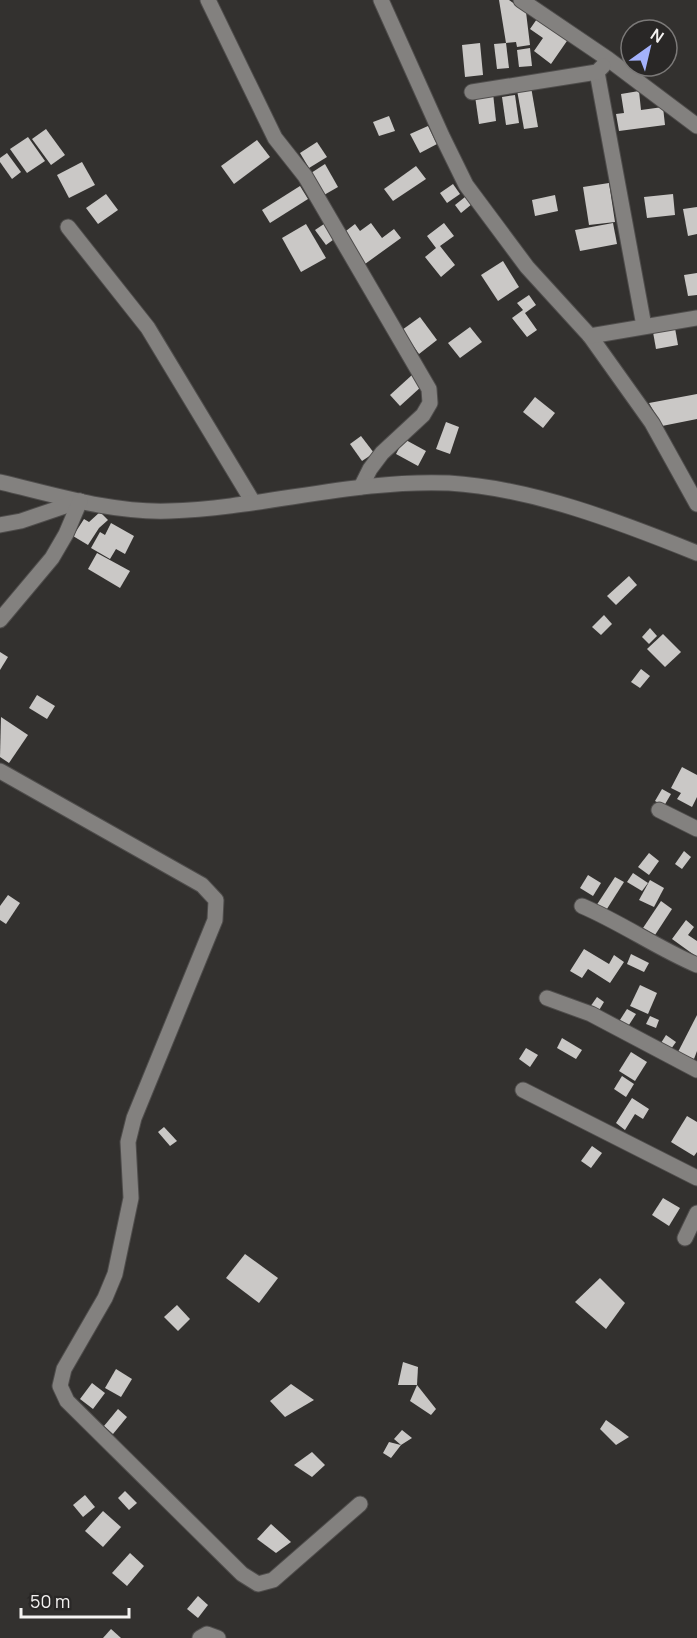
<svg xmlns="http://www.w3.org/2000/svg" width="697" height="1638" font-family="Manrope,sans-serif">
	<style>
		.building { fill: #cac8c6 }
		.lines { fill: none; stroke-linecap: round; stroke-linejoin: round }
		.minor-casing { stroke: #4f4d4c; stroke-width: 17 }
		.minor { stroke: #83817f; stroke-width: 15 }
	</style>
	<rect width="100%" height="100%" fill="#33312f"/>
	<g class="building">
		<path d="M499 0H509L526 12 530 45 517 47 516 42 506 43Z"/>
		<path d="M539 16 569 38 551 64 534 51 543 38 530 29Z"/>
		<path d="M480 43 483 75 465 77 462 45Z"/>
		<path d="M506 43 509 68 497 69 494 44Z"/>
		<path d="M530 48 532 66 519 67 517 50Z"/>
		<path d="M531 87 538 127 524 129 517 90Z"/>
		<path d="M639 91 641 110 663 107 665 125 619 131 616 114 624 113 621 94Z"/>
		<path d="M493 93 496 121 479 124 475 96Z"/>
		<path d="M515 95 519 123 506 125 502 97Z"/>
		<path d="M389 116 395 131 379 136 373 122Z"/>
		<path d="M428 126 437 144 420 153 410 134Z"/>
		<path d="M46 129 65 155 51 165 32 139Z"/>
		<path d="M28 137 45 161 27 173 10 149Z"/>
		<path d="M257 140 270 157 234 184 221 166Z"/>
		<path d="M317 142 327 157 309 168 300 153Z"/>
		<path d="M7 153 21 172 12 179 0 162V158Z"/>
		<path d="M82 162 95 185 69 198 57 175Z"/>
		<path d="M325 164 338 187 324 195 311 173Z"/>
		<path d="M416 166 426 179 393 201 384 189Z"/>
		<path d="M609 183 615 222 589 225 583 187Z"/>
		<path d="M453 184 460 194 447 203 440 193Z"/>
		<path d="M300 186 308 199 270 223 262 210Z"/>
		<path d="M106 194 118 210 98 224 86 208Z"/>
		<path d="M673 194 675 215 647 218 644 197Z"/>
		<path d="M555 195 558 211 535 216 532 200Z"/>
		<path d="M465 197 472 204 461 213 455 205Z"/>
		<path d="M697 207V234L688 236 683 209Z"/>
		<path d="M327 222 337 237 326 245 315 230Z"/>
		<path d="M371 223 382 238 394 229 401 238 365 264 342 234 355 224 360 231Z"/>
		<path d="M444 223 454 236 440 246 455 265 441 277 425 257 436 248 427 236Z"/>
		<path d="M613 223 617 244 580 251 575 230Z"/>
		<path d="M306 224 326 258 301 272 282 238Z"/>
		<path d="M503 261 519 287 498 301 481 275Z"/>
		<path d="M697 273V295L688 296 684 275Z"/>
		<path d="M529 295 536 305 525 313 537 330 527 337 512 318 523 310 517 303Z"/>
		<path d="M420 317 437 340 419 354 402 330Z"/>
		<path d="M470 327 482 342 460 358 448 343Z"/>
		<path d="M675 328 678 345 656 349 653 332Z"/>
		<path d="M412 375 422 386 400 406 390 395Z"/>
		<path d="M697 394V419L662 426 649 403Z"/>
		<path d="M535 397 555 413 543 428 523 412Z"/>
		<path d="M446 422 459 427 450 454 436 449Z"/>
		<path d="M361 436 374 453 362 461 350 444Z"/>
		<path d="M404 439 426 451 418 466 396 454Z"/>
		<path d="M100 512 108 520 99 528 88 545 73 536 84 519 89 522Z"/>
		<path d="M111 523 134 536 125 554 116 549 110 559 91 548 100 532 105 535Z"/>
		<path d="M97 553 130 571 120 588 88 569Z"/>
		<path d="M629 576 637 585 616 605 607 596Z"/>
		<path d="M604 615 612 624 601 635 592 627Z"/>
		<path d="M650 628 657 636 649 644 642 637Z"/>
		<path d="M663 634 681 652 665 667 647 649Z"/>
		<path d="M0 652 8 657 0 670Z"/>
		<path d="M641 669 650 676 640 688 631 682Z"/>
		<path d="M37 695 55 706 47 719 29 708Z"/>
		<path d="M1 717 28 735 9 763 0 757Z"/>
		<path d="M682 767 697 775V797L692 807 677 799 681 793 671 788Z"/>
		<path d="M662 789 671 794 664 806 655 801Z"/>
		<path d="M684 851 691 857 682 869 675 864Z"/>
		<path d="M649 853 659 861 649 875 638 867Z"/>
		<path d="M633 873 648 883 642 891 627 882Z"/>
		<path d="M588 875 601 883 593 896 580 888Z"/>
		<path d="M615 877 624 882 605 912 596 906Z"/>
		<path d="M650 880 664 888 654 907 639 900Z"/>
		<path d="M8 895 20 903 6 924 0 920V906Z"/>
		<path d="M661 901 672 909 655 935 643 928Z"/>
		<path d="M686 920 694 927 688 935 697 941V957L672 939Z"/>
		<path d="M584 949 609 964 614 955 624 962 610 983 588 969 582 978 570 971Z"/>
		<path d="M631 954 649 963 644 972 627 964Z"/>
		<path d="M640 985 657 993 648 1014 630 1006Z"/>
		<path d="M597 997 604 1002 598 1012 590 1007Z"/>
		<path d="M627 1009 636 1014 627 1028 618 1023Z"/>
		<path d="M697 1015V1051L694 1059 678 1052Z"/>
		<path d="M650 1016 659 1020 656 1028 646 1024Z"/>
		<path d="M666 1035 676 1042 671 1049 661 1043Z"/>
		<path d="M562 1038 582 1050 576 1059 557 1048Z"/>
		<path d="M526 1048 538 1055 530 1067 519 1059Z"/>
		<path d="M631 1052 647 1062 635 1081 619 1071Z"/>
		<path d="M622 1076 634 1084 626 1097 614 1089Z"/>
		<path d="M632 1098 649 1109 643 1119 635 1114 625 1130 616 1123Z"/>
		<path d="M687 1116 697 1122V1152L694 1156 671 1142Z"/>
		<path d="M164 1127 177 1141 170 1146 158 1132Z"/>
		<path d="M592 1146 602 1153 591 1168 581 1161Z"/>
		<path d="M663 1198 680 1208 669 1226 652 1215Z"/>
		<path d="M245 1254 278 1278 259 1303 226 1278Z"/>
		<path d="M600 1278 625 1303 606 1329 575 1302Z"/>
		<path d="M177 1305 190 1319 178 1331 164 1317Z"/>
		<path d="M403 1362 418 1367 417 1385H398Z"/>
		<path d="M116 1369 132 1379 121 1397 105 1388Z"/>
		<path d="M92 1383 105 1393 93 1409 80 1399Z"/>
		<path d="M291 1384 314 1400 285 1417 270 1401Z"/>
		<path d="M417 1385 436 1409 431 1415 410 1401Z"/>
		<path d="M118 1409 127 1417 113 1434 104 1426Z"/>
		<path d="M606 1420 617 1428 629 1437 616 1445 600 1429Z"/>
		<path d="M402 1430 412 1438 401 1445 391 1458 383 1453 389 1442 401 1445 394 1439Z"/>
		<path d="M312 1452 325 1465 312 1477 294 1465Z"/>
		<path d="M125 1491 137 1503 129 1510 118 1498Z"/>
		<path d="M85 1495 95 1507 83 1517 73 1505Z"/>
		<path d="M103 1511 121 1527 103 1547 85 1531Z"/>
		<path d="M271 1524 291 1542 276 1553 257 1539Z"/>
		<path d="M130 1553 144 1566 127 1586 112 1573Z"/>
		<path d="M198 1596 208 1605 198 1618 187 1609Z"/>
		<path d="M111 1629 121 1638H103Z"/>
	</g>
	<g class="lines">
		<defs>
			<g id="minor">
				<path d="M208 0 275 138 305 176 429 389 430 403 423 415 382 453 370 469 361 487"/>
				<path d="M381 0 442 136 466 185 527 267 590 336 652 423 697 504"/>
				<path d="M521 0 608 59 697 126"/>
				<path d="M597 72 644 326"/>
				<path d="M472 92 597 72 603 66"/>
				<path d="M68 227 148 328 253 502"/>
				<path d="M590 336 697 318"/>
				<path d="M0 482C55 495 112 513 169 511 263 508 355 479 449 483 532 488 620 522 697 553"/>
				<path d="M0 525 21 521 80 501"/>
				<path d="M0 620 52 558 66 534 80 501"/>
				<path d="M0 771 202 885 216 900 215 920 134 1118 128 1142 131 1198 115 1274 105 1298 64 1369 60 1386 67 1401 242 1574 258 1584 273 1580 360 1504"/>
				<path d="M659 810 697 829"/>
				<path d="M582 906C622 923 657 948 697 965"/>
				<path d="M547 998 591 1014 697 1070"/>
				<path d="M523 1090 697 1178"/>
				<path d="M685 1238 697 1213"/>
				<path d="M200 1638 207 1634 218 1638"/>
			</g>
		</defs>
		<use href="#minor" class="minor-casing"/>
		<use href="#minor" class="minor"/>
	</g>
	<g transform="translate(649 48) rotate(34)"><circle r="28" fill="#292726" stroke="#7b7978" stroke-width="1.5"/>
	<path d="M0-4.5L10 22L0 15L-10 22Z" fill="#a4b2fc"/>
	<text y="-9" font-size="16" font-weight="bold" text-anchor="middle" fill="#f5f3f2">N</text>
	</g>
	<path d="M21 1608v9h108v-9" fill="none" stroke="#f5f3f2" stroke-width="3"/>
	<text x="30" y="1608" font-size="18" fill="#f5f3f2" stroke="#292726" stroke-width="4.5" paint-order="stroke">50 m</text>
</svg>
